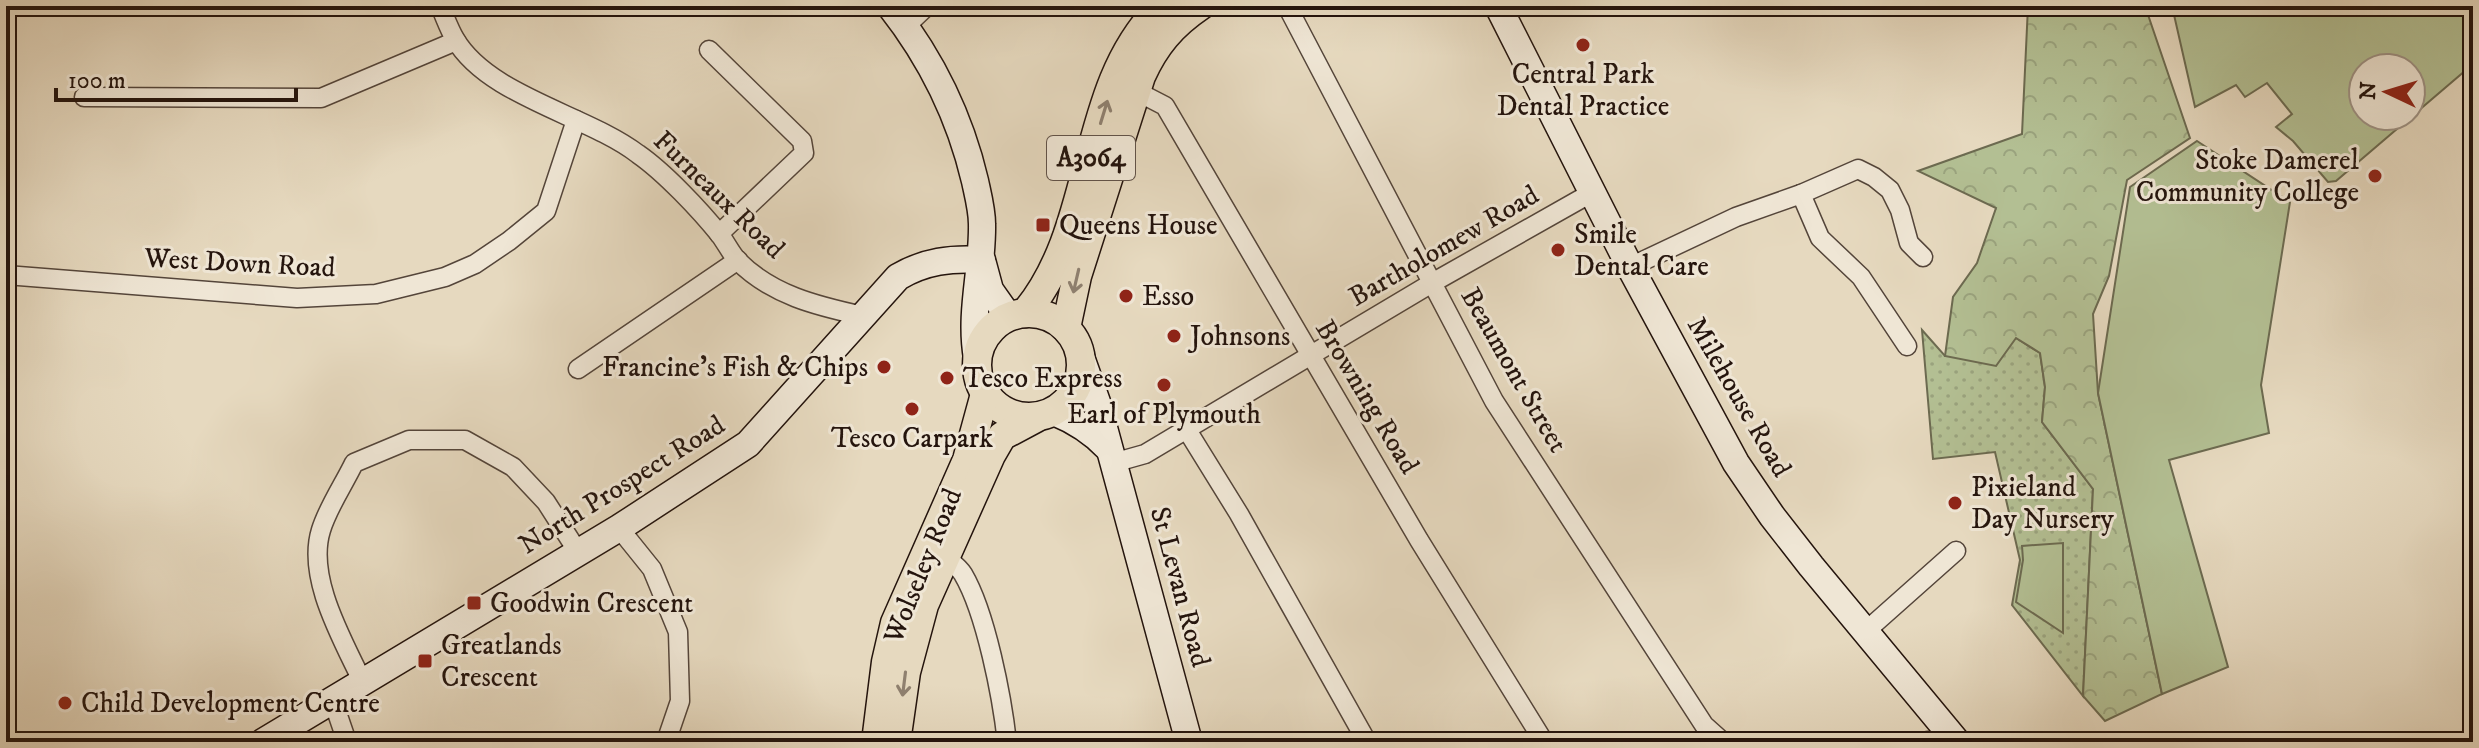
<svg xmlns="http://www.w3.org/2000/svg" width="2479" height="748" font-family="'IM FELL DW Pica',serif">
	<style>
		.grass { fill: url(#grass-dots); stroke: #6c6a50; stroke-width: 2 }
		.forest { fill: url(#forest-crowns); stroke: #6c6a50; stroke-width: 2 }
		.green { fill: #b3bf93; stroke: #6c6a50; stroke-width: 2; fill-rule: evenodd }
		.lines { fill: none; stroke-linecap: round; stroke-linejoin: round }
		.street-casing { stroke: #54453a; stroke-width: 21 }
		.secondary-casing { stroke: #24140d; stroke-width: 29 }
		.primary-casing { stroke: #24140d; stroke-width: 31 }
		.street { stroke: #efe6d5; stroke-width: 18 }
		.secondary { stroke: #efe6d5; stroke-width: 26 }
		.primary { stroke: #e6d9bf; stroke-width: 28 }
		.oneway { stroke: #8f806f }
		.poi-dot { fill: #8f2418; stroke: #efe6d5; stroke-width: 3 }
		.labels { text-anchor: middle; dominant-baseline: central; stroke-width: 6; stroke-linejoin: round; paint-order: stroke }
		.shield { fill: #efe6d5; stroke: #615349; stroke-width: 2 }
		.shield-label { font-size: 26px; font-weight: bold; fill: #24140d }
		.poi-label { font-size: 28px; fill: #24140d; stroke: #efe6d5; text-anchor: start }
		.street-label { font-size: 28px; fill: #24140d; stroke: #efe6d5 }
	</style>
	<defs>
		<pattern id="grass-dots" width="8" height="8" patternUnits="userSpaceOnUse" patternTransform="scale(2)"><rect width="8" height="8" fill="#b3bf93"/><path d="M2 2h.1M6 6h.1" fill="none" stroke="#9aa37e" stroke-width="1.8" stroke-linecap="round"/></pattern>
		<pattern id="forest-crowns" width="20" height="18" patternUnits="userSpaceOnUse" patternTransform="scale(2)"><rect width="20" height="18" fill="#b3bf93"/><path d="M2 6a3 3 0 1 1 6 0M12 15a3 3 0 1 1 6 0" fill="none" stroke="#9aa37e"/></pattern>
	</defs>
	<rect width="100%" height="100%" fill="#e6d9bf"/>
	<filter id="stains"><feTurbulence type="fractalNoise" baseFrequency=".0025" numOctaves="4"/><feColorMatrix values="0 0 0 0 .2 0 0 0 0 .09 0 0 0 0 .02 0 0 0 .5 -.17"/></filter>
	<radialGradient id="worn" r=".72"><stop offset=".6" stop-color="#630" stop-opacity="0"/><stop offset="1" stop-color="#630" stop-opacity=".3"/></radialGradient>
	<path class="grass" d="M1922 330 1945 356 2016 338 2040 353 2045 387 2042 422 2093 489 2083 696 2012 605 2020 560 1995 452 1933 459Z"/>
	<path class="forest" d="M2028 6H2145L2190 138 2127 180 2109 276 2093 314 2098 393 2162 694 2105 721 2083 696 2093 489 2042 422 2045 387 2040 353 2016 338 1996 366 1945 356 1953 297 1977 263 1996 208 1918 171 2022 134Z"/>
	<g class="green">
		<path d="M2172 6H2473V64L2336 181 2328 182 2293 141 2276 127 2292 114 2267 83 2245 97 2236 85 2195 107ZM2363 68H2411V116H2363Z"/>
		<path d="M2197 141 2290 202 2261 385 2269 433 2169 460 2228 667 2162 694 2098 393 2130 187Z"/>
		<path d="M2063 543V633L2016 602 2023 560 2022 546Z"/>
	</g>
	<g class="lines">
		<defs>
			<g id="street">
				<path d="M440 6C445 17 449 29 455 39 488 96 587 115 638 154 664 172 700 210 720 235 726 243 731 253 737 260 771 295 817 306 863 316"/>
				<path d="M1287 6 1494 401 1704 725 1723 742"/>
				<path d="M906 26 927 6"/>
				<path d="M709 50 802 141 804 153 719 234"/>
				<path d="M1136 91 1165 106 1419 540 1544 742"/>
				<path d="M84 97 321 98 456 41"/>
				<path d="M1801 194 1820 238 1861 277 1907 346"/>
				<path d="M1630 267 1736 217 1801 194 1858 169 1874 177 1890 190 1900 210 1909 243 1923 257"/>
				<path d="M6 275 297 298 376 294 445 277 475 264 509 241 546 211 576 120"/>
				<path d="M578 369 738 260"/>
				<path d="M1187 430 1239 514 1367 742"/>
				<path d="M1113 463 1145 454 1432 283 1593 192"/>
				<path d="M619 528 652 569 678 632 680 701 666 742"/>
				<path d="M945 557C951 562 959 567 963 574 986 613 1002 697 1007 742"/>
				<path d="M1866 631 1956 551"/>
				<path d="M363 683C343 640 306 578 321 530 328 507 344 484 354 463L409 440H465L513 467 546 502 578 552"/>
				<path d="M333 701 347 742"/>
				<path d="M1926 742 1928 741"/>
			</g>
			<g id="secondary">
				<path d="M890 6C931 58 960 117 975 181 978 195 982 210 982 224 983 269 969 312 977 358"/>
				<path d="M1498 6 1630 267 1736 463 1772 516 1811 566 1957 742"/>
				<path d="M983 264 990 290 1009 317"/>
				<path d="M1081 357 1097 402 1189 742"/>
				<path d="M1054 412C1076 421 1092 431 1108 448"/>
				<path d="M263 742 619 528 748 444 898 277C925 261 951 258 982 260"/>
			</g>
			<g id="primary">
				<circle cx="1029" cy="365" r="52"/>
				<path d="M1025 313C1099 226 1078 87 1162 6"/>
				<path d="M1066 328 1077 276 1141 76C1155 45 1172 25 1200 6"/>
				<path d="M876 742 886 662 895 623 967 460 985 394"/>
				<path d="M896 742 906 672 924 605 991 455 1002 436 1036 418"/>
			</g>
		</defs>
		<use href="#street" class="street-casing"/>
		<use href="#secondary" class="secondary-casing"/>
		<use href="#primary" class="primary-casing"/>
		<use href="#street" class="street"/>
		<use href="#secondary" class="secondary"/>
		<use href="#primary" class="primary"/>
	</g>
	<defs><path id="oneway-shaft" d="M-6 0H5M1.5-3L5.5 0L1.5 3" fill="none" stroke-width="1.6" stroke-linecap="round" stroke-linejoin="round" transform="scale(2)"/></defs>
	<g class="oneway">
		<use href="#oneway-shaft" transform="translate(1104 112) rotate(-73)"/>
		<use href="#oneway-shaft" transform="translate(1076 281) rotate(103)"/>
		<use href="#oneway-shaft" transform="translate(904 684) rotate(97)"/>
	</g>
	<g class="poi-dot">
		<circle cx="1583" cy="45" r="8"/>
		<circle cx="2375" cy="176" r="8"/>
		<rect x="1035" y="217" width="16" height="16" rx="4"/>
		<circle cx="1558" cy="250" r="8"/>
		<circle cx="1126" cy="296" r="8"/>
		<circle cx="1174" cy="336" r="8"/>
		<circle cx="884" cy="367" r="8"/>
		<circle cx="947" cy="378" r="8"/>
		<circle cx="1164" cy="385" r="8"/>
		<circle cx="912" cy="409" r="8"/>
		<circle cx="1955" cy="503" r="8"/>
		<rect x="466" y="595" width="16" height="16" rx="4"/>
		<rect x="417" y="653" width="16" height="16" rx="4"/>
		<circle cx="65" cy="703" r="8"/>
	</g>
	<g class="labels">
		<rect class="shield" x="1047" y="136" width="88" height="44" rx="6"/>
		<g class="shield-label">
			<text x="1091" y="158">A3064</text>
		</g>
		<g class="poi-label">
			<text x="1583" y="74" text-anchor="middle">Central Park<tspan x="1583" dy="32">Dental Practice</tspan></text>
			<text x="2359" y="160" text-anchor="end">Stoke Damerel<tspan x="2359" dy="32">Community College</tspan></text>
			<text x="1059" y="225">Queens House</text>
			<text x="1574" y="234">Smile<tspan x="1574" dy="32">Dental Care</tspan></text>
			<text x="1142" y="296">Esso</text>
			<text x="1190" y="336">Johnsons</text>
			<text x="868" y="367" text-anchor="end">Francine's Fish &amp; Chips</text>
			<text x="963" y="378">Tesco Express</text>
			<text x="1164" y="414" text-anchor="middle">Earl of Plymouth</text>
			<text x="912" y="438" text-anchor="middle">Tesco Carpark</text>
			<text x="1971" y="487">Pixieland<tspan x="1971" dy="32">Day Nursery</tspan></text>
			<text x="490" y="603">Goodwin Crescent</text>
			<text x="441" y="645">Greatlands<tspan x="441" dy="32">Crescent</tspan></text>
			<text x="81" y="703">Child Development Centre</text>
		</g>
		<g class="street-label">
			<text transform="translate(719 195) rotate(44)">Furneaux Road</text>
			<text transform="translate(1444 246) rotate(-30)">Bartholomew Road</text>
			<text transform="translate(240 263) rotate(3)">West Down Road</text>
			<text transform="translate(1514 370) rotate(60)">Beaumont Street</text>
			<text transform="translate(1367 397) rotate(59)">Browning Road</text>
			<text transform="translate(1739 397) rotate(60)">Milehouse Road</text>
			<text transform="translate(622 485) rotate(-32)">North Prospect Road</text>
			<text transform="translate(923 566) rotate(-68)">Wolseley Road</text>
			<text transform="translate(1180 587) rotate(75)">St Levan Road</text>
		</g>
	</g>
	<rect width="2479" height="748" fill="none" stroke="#e6d9bf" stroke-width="32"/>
	<rect x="8" y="8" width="2463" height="732" fill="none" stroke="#24140d" stroke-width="4"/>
	<rect x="16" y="16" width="2447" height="716" fill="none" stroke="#24140d" stroke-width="2"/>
	<g transform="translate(2387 92) rotate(274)"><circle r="38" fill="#efe6d5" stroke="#9e9285" stroke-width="2"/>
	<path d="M0-6L14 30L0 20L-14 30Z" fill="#8f2418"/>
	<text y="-12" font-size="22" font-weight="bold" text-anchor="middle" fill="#24140d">N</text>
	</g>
	<path d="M56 88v12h240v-12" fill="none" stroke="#24140d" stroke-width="4"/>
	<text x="68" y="88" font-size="24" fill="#24140d" stroke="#efe6d5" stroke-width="6" paint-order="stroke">100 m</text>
	<rect width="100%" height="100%" filter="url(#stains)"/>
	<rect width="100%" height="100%" fill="url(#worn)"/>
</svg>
